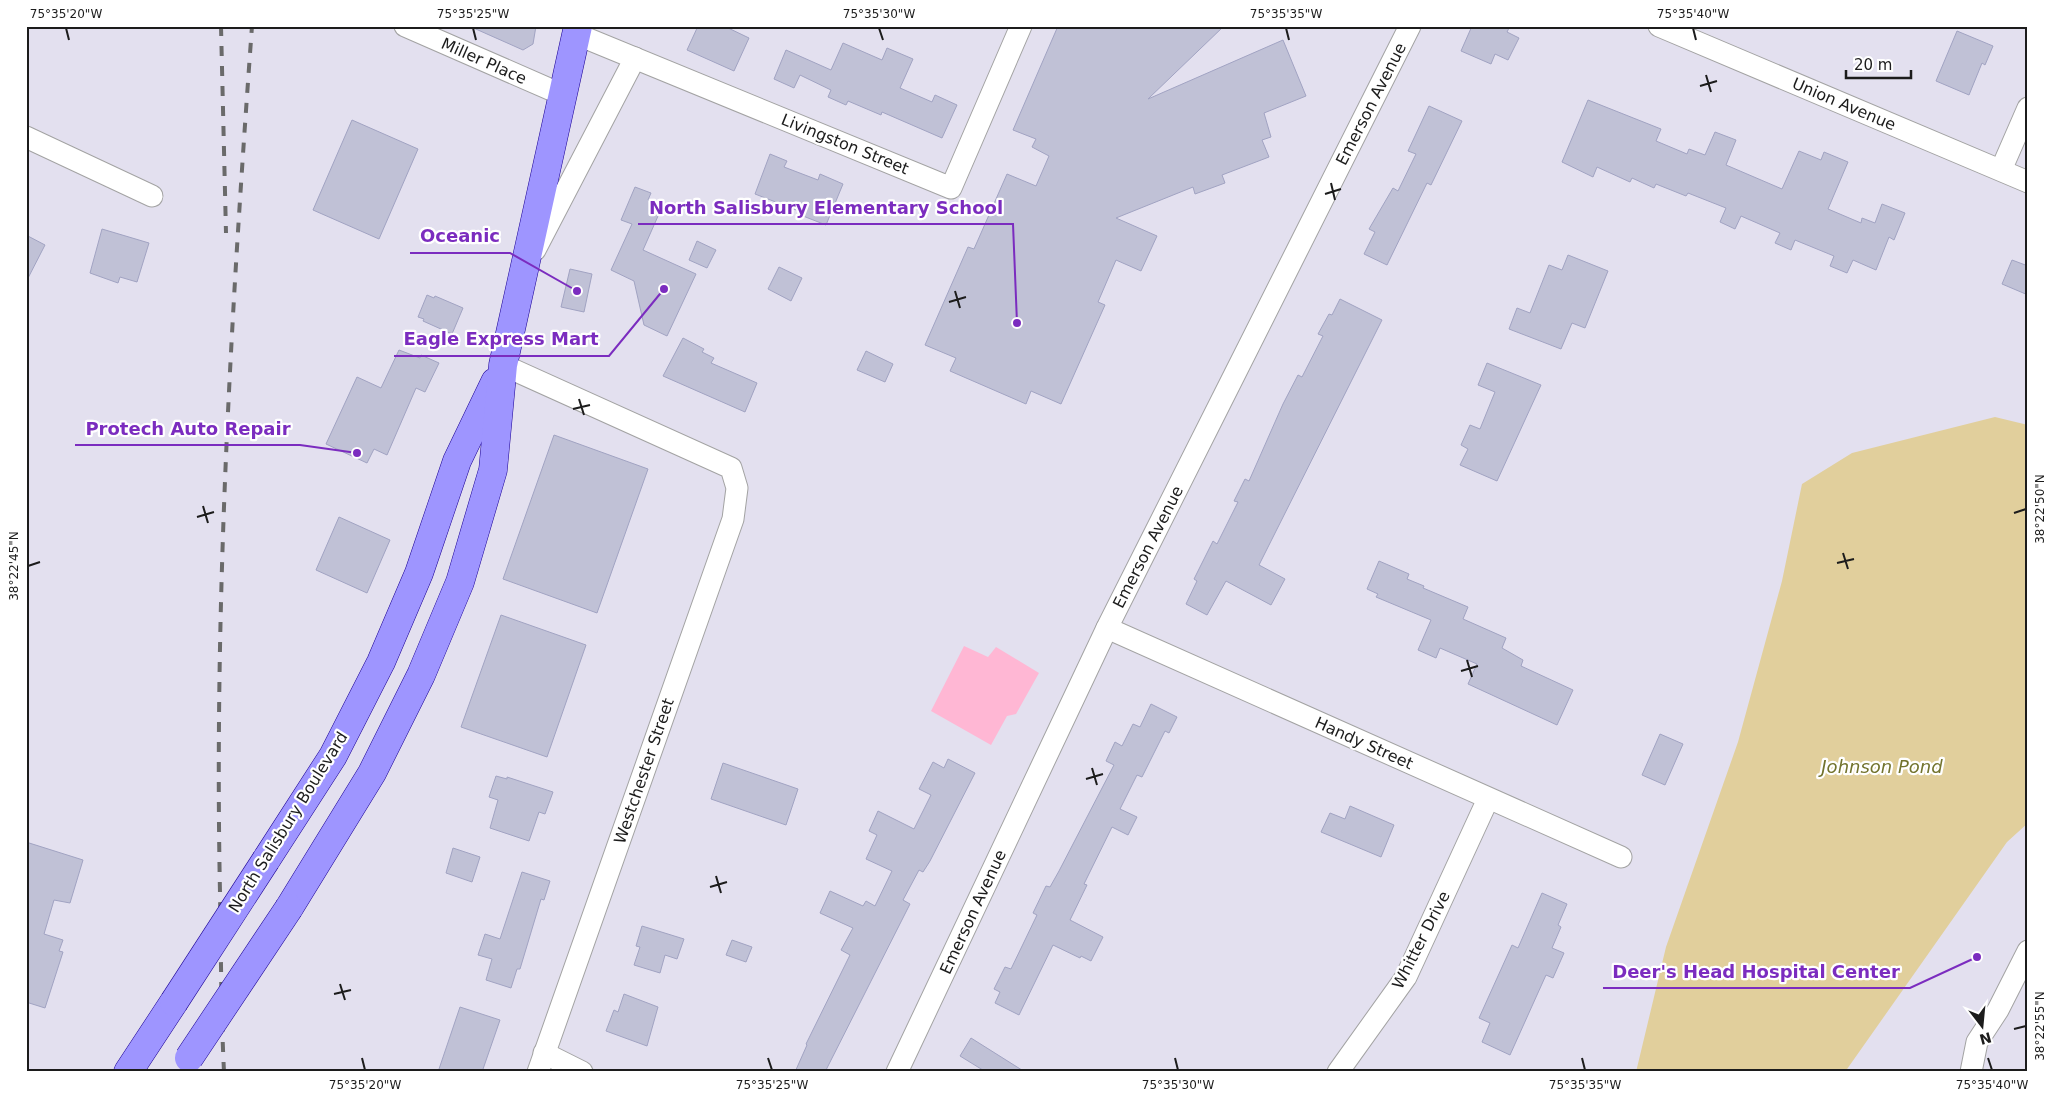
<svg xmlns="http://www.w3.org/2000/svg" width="2054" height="1098" font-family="'DejaVu Sans',sans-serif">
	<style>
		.park { fill: #ffb7d4 }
		.water { fill: #e1cf9c }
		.building { fill: #c0c1d6; stroke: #a1a3c2 }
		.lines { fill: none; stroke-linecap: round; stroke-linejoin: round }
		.street-casing { stroke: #a3a3a3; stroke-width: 23 }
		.primary-casing { stroke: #1b0094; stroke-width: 29 }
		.street { stroke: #fff; stroke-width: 21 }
		.primary { stroke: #9e95ff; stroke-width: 28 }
		.rail { stroke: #6a6a6a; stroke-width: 4; stroke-dasharray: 10 10; stroke-linecap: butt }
		.primary-bridge-casing { stroke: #1b0094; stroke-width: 29; stroke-linecap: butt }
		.primary-bridge { stroke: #9e95ff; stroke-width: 28 }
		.ticks { fill: none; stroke: #1c1c1c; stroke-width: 2 }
		.labels { text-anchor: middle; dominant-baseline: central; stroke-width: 4.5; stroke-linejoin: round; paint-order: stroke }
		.street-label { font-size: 16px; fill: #1c1c1c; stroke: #fff }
		.water-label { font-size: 18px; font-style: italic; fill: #72732d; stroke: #fff }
		.leader { fill: none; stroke: #7b2cbf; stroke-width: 2 }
		.callout-dot { fill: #7b2cbf; stroke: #fff; stroke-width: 2 }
		.callout-label { font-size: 18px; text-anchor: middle; font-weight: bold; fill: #7b2cbf; stroke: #fff; stroke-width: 4.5; stroke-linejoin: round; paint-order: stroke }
		.neatline { fill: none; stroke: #1c1c1c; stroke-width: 2 }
		.ticks-label { font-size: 12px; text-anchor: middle; fill: #1c1c1c }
	</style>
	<rect width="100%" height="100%" fill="#e3e0ef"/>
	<path class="park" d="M964 646 988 657 996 647 1039 673 1016 714 1007 716 991 745 931 711Z"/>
	<path class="water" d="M1995 417 2028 425V823L2007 842 1845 1072H1636L1666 947 1738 742 1782 581 1802 484 1852 453Z"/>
	<g class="building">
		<path d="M469 26H536L533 44 523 50Z"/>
		<path d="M698 26H724L749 38 734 71 687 50Z"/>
		<path d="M1058 26H1224L1148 99 1283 40 1306 96 1264 113 1271 137 1262 140 1269 157 1222 175 1225 183 1195 194 1193 187 1116 218 1157 236 1141 271 1116 260 1098 302 1105 305 1061 404 1031 391 1026 404 950 371 956 358 925 345 968 247 974 249 1007 174 1036 186 1049 156 1032 147 1036 139 1013 130Z"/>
		<path d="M1472 26H1510L1507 32 1519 38 1508 60 1495 54 1491 64 1461 51Z"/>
		<path d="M1957 31 1993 46 1985 65 1982 63 1969 95 1936 81Z"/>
		<path d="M843 43 882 60 887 48 913 59 900 88 932 102 935 95 957 105 942 138 882 112 881 115 848 101 846 105 828 97 831 90 800 75 794 88 774 79 786 50 831 70Z"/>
		<path d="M1588 100 1661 129 1656 141 1687 154 1689 149 1705 155 1715 132 1736 140 1726 165 1782 189 1799 151 1821 160 1824 152 1848 162 1828 209 1861 223 1862 218 1875 223 1882 204 1905 213 1894 240 1889 237 1876 270 1853 260 1847 273 1830 266 1834 256 1795 240 1791 250 1775 243 1780 233 1741 216 1735 229 1720 222 1726 208 1688 193 1686 196 1656 184 1654 188 1632 178 1630 182 1597 167 1593 177 1562 162Z"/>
		<path d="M1429 106 1462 121 1431 185 1427 183 1387 265 1364 254 1375 232 1369 229 1393 188 1398 191 1416 154 1408 151Z"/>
		<path d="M352 120 418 149 379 239 313 210Z"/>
		<path d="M770 154 787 161 784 167 818 180 820 174 843 184 826 225 803 216 804 213 755 194Z"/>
		<path d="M635 187 651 193 648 200 662 207 643 250 696 274 667 336 644 325 634 281 611 270 632 224 621 220Z"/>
		<path d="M102 229 149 243 137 282 120 277 118 283 90 273Z"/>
		<path d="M26 235 45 245 26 282Z"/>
		<path d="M697 241 716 250 707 268 689 260Z"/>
		<path d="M1568 255 1608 271 1585 328 1572 323 1561 349 1509 329 1517 308 1530 313 1549 265 1562 270Z"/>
		<path d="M2012 260 2028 266V295L2002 284Z"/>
		<path d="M779 267 802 278 791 301 768 289Z"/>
		<path d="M570 269 592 274 584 312 561 307Z"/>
		<path d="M427 295 434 298 435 296 463 308 452 334 423 321 424 319 418 317Z"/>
		<path d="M1340 299 1382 320 1259 565 1285 579 1271 605 1226 581 1207 615 1186 604 1197 581 1194 579 1213 541 1217 544 1238 502 1234 501 1245 479 1249 481 1283 404 1298 375 1302 377 1323 336 1318 334 1329 314 1332 315Z"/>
		<path d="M683 338 704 349 702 352 714 358 711 363 757 383 745 412 663 376Z"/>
		<path d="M399 350 420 358 421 355 439 363 425 392 416 388 387 455 374 449 367 463 326 444 357 377 381 388Z"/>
		<path d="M866 351 893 364 885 382 857 370Z"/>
		<path d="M1487 363 1541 385 1497 481 1460 465 1468 449 1461 445 1470 425 1480 429 1495 392 1478 385Z"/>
		<path d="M554 435 648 469 597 613 503 579Z"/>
		<path d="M339 517 390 540 367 593 316 570Z"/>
		<path d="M1379 561 1409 574 1407 579 1424 586 1423 588 1468 607 1463 619 1506 638 1502 648 1523 660 1521 666 1573 690 1557 725 1468 684 1477 664 1440 648 1436 658 1418 650 1431 620 1376 597 1378 594 1367 589Z"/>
		<path d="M501 615 586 645 547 757 461 727Z"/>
		<path d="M1151 704 1177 717 1169 733 1165 731 1142 777 1137 775 1120 809 1137 817 1128 835 1112 827 1084 884 1087 885 1070 920 1103 937 1091 961 1081 956 1080 958 1053 945 1019 1015 995 1003 1000 992 994 989 1005 967 1011 969 1037 915 1033 913 1046 886 1050 887 1059 871 1114 765 1106 761 1115 742 1122 746 1133 724 1140 727Z"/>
		<path d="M1660 734 1683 744 1665 785 1642 775Z"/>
		<path d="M948 759 975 773 930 861 923 872 919 870 903 900 910 904 825 1072H795L807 1045 806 1044 850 955 841 950 853 928 820 913 830 891 863 906 866 901 875 906 892 871 866 859 877 835 869 831 878 811 914 829 931 795 919 789 933 762 944 768Z"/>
		<path d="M723 763 798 789 786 825 711 799Z"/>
		<path d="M496 776 507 779V777L553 792 545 814 539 812 529 841 490 828 498 800 489 797Z"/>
		<path d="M1350 806 1394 825 1381 857 1321 832 1330 813 1345 819Z"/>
		<path d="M26 842 83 860 70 903 54 900 44 934 63 940 59 951 63 952 45 1008 26 1002Z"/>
		<path d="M453 848 480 857 472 882 446 873Z"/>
		<path d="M522 872 550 881 544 900 541 899 520 969H517L511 988 486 980 492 959 478 955 485 934 500 939Z"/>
		<path d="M1542 893 1567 904 1558 925 1561 927 1552 948 1564 953 1553 978 1546 975 1510 1055 1482 1042 1490 1023 1479 1018 1512 945 1518 948Z"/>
		<path d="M642 926 684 939 677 959 665 955 660 973 634 965 640 947 636 946Z"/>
		<path d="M732 940 752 947 746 962 726 955Z"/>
		<path d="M624 994 658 1007 647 1046 606 1031 614 1010 618 1012Z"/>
		<path d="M460 1007 500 1020 482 1072H438Z"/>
		<path d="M971 1038 1025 1072H986L960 1056Z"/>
	</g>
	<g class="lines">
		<defs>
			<g id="street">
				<path d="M405 26 563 95"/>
				<path d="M1659 26 2028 182"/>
				<path d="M576 34 951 188 1021 26"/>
				<path d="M26 137 152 196"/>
				<path d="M2001 170 2028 108"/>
				<path d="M535 250 635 58"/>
				<path d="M503 365 731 468 737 488 733 519 538 1072"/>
				<path d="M1107 628 1621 857"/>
				<path d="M544 1053 582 1072"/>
				<path d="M897 1072 1107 628 1410 26"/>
				<path d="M1338 1072 1406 977 1488 799"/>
				<path d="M1971 1072 1977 1042 1998 1010 2028 951"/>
			</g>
			<g id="primary">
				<path d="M266 860 333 756 381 662 419 573 457 461 495 382"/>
				<path d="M289 908 372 773 421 675 460 582 493 470 503 365 578 26"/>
				<path d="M128 1072 174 1002"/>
			</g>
		</defs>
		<use href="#street" class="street-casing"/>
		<use href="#primary" class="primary-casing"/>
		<use href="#street" class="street"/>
		<use href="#primary" class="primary"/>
		<g class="rail">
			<path d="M221 26 226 233"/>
			<path d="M224 1072C221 1012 221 953 220 893 214 604 231 315 252 26"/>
		</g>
		<defs>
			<g id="primary-bridge">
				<path d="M174 1002 266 860"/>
				<path d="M189 1058 289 908"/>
			</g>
		</defs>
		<use href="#primary-bridge" class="primary-bridge-casing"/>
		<use href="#primary-bridge" class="primary-bridge"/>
	</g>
	<path class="ticks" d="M66 28 69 40M473 28 476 40M879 28 883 40M1286 28 1289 40M1693 28 1696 40M1706 75 1711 92M1700 86 1717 81M1331 183 1335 200M1325 194 1341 189M955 291 960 308M949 302 966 297M579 399 584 415M573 409 590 405M203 506 208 523M2014 513 2026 509M197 517 214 512M1843 553 1848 569M1837 563 1854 559M28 566 40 562M1467 660 1472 677M1461 671 1478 666M1092 768 1097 785M1086 779 1103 774M716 876 721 893M710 887 727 882M340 984 345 1000M334 994 351 990M2014 1029 2026 1026M362 1058 365 1070M768 1058 772 1070M1175 1058 1178 1070M1582 1058 1585 1070M1988 1058 1992 1070"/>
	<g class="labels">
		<g class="street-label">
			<text transform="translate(484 61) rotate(24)">Miller Place</text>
			<text transform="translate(1371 104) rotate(-63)">Emerson Avenue</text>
			<text transform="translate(1844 104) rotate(23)">Union Avenue</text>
			<text transform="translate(845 144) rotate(22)">Livingston Street</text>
			<text transform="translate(1148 547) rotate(-63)">Emerson Avenue</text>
			<text transform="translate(1364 743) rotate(24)">Handy Street</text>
			<text transform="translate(644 771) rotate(-71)">Westchester Street</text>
			<text transform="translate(288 822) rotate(-58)">North Salisbury Boulevard</text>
			<text transform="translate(973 912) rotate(-65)">Emerson Avenue</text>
			<text transform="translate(1421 940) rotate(-63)">Whitter Drive</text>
		</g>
		<g class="water-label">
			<text x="1882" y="766">Johnson Pond</text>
		</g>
	</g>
	<path class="leader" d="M1017 323L1013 224H638M577 291L510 253H410M664 289L609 356H394M357 453L300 445H75M1977 957L1910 988H1603"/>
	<g class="callout-dot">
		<circle cx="1017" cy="323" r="5"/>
		<circle cx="577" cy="291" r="5"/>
		<circle cx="664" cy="289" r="5"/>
		<circle cx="357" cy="453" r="5"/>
		<circle cx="1977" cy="957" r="5"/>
	</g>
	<g class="callout-label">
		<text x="826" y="214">North Salisbury Elementary School</text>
		<text x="460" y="242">Oceanic</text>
		<text x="501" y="345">Eagle Express Mart</text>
		<text x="188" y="435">Protech Auto Repair</text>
		<text x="1756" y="978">Deer's Head Hospital Center</text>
	</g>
	<rect width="2054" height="1098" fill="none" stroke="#ffffff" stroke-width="55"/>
	<g transform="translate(1982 1026) rotate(164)" stroke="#ffffff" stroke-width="4" paint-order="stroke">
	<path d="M0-4L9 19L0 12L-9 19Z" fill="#1c1c1c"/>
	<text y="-8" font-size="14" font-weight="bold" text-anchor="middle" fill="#1c1c1c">N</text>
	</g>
	<path d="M1846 70v8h65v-8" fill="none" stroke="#1c1c1c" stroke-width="2.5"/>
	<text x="1854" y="70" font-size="15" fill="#1c1c1c" stroke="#ffffff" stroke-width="4" paint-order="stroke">20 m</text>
	<rect x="28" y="28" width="1998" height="1042" class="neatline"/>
	<g class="ticks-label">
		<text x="66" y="18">75°35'20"W</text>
		<text x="473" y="18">75°35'25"W</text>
		<text x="879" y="18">75°35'30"W</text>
		<text x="1286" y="18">75°35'35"W</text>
		<text x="1693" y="18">75°35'40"W</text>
		<text transform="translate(2040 509) rotate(-90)" y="4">38°22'50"N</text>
		<text transform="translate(14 566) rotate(-90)" y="4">38°22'45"N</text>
		<text transform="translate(2040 1026) rotate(-90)" y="4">38°22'55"N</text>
		<text x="365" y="1089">75°35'20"W</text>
		<text x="772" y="1089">75°35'25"W</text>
		<text x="1178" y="1089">75°35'30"W</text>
		<text x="1585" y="1089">75°35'35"W</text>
		<text x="1992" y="1089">75°35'40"W</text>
	</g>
</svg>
